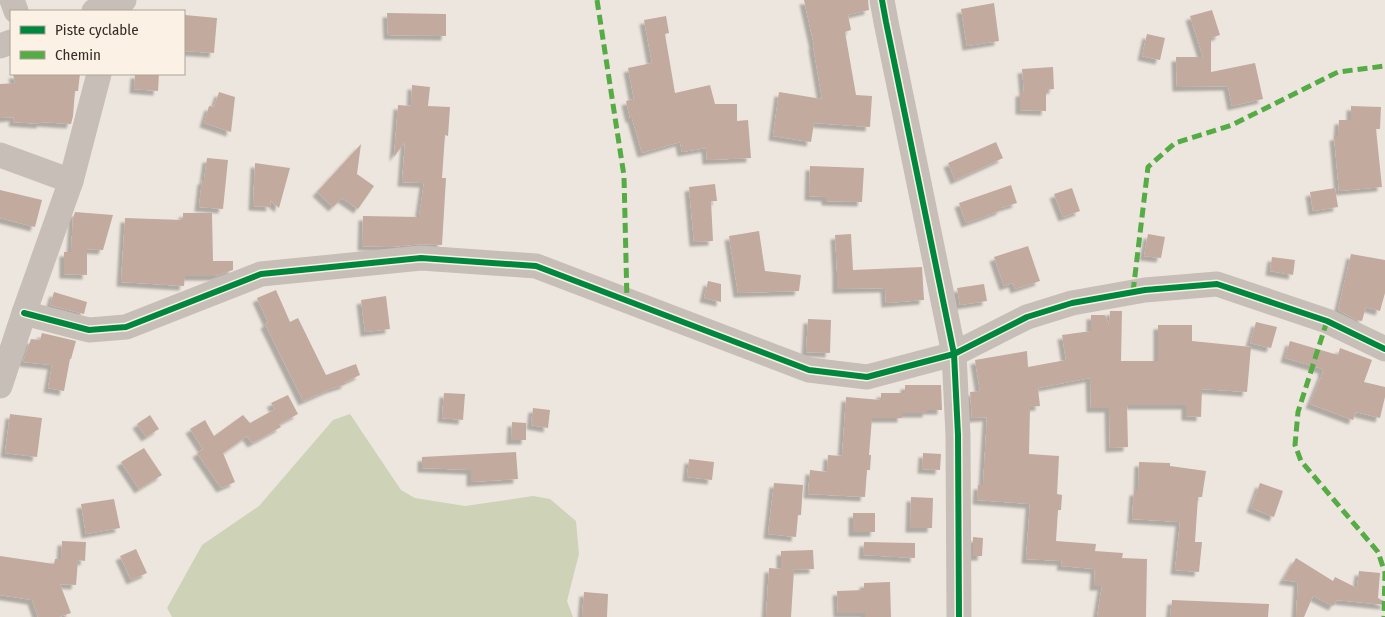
<svg xmlns="http://www.w3.org/2000/svg" width="1385" height="617" font-family="'Fira Sans Condensed',sans-serif">
	<style>
		.green { fill: #ced3b7 }
		.building { fill: #c2aa9f; filter: url(#shadow) }
		.lines { fill: none; stroke-linecap: round; stroke-linejoin: round }
		.minor { stroke: #c6beb7; stroke-width: 25 }
		.quiet { stroke: #55ab44; stroke-width: 5; stroke-dasharray: 10 5; stroke-linecap: butt }
		.cycleway-casing { stroke: #fbf1e5; stroke-width: 9 }
		.cycleway { stroke: #00873e; stroke-width: 6 }
	</style>
	<defs>
		<filter id="shadow"><feDropShadow dx="-4.5" dy="4.5" stdDeviation="1" flood-color="#0004"/></filter>
	</defs>
	<rect width="100%" height="100%" fill="#ede6de"/>
	<path class="green" d="M350 414 401 490 415 498 465 506 533 496 550 499 576 521 579 554 567 601 573 617H172L167 608 202 545 259 506 333 420Z"/>
	<g class="building">
		<path d="M804 0H868L869 10 848 15 851 30 845 32 856 95 872 96 870 127 814 123 811 142 773 136 779 92 822 99 813 45H814Z"/>
		<path d="M994 3 999 41 967 46 961 9Z"/>
		<path d="M1212 10 1220 35 1211 38V72L1255 63 1263 99 1232 106 1228 86 1177 87 1176 57H1203L1190 16Z"/>
		<path d="M387 13 446 14V36L388 35Z"/>
		<path d="M185 15 217 18 214 53 184 51Z"/>
		<path d="M666 16 669 33 665 34 675 93 710 85 715 104H737V121L748 120 751 158 707 160 706 148 682 152 680 142 642 153 632 118H630L626 101 634 99 628 68 652 63 644 20Z"/>
		<path d="M1147 34 1165 38 1160 60 1142 56Z"/>
		<path d="M1053 67 1054 89 1046 90V111L1020 110V92H1024L1022 69Z"/>
		<path d="M13 74H80L78 91H75L73 116 71 124 41 122V124L13 122 14 117 0 118V84L15 83Z"/>
		<path d="M135 74H159L158 91 134 89Z"/>
		<path d="M412 85 430 87 428 106 450 107 448 136 445 135 442 178H446L442 245 422 244 390 247 362 246 363 216 419 217 424 183 402 182 405 142 394 157 398 105 411 106Z"/>
		<path d="M219 92 235 97 231 132 204 123 209 106 214 107Z"/>
		<path d="M1351 106 1381 107 1380 129H1376L1382 187 1339 191 1334 136H1338L1339 120H1351Z"/>
		<path d="M996 142 1003 158 955 180 948 163Z"/>
		<path d="M361 144 357 174 374 186 358 209 342 198 333 207 317 192Z"/>
		<path d="M207 158 228 160 223 209 199 207 202 180H204Z"/>
		<path d="M255 163 290 168 279 208 270 200 271 207 253 206Z"/>
		<path d="M810 166 864 168 862 202 826 201V197L809 196Z"/>
		<path d="M715 184 717 201H711L713 241 694 242 689 187Z"/>
		<path d="M1011 185 1017 203 1001 208V210L986 216 966 223 959 203Z"/>
		<path d="M1072 188 1080 211 1063 217 1054 194Z"/>
		<path d="M1335 188 1338 207 1313 211 1310 192Z"/>
		<path d="M0 190 42 200 35 227 0 218Z"/>
		<path d="M75 212 113 215 103 250 87 249V275L64 274V252H71L73 218Z"/>
		<path d="M183 213H212L213 261H233V270L215 276H185L184 286 121 282 125 218 183 220Z"/>
		<path d="M759 231 765 271 801 275 799 291 738 293 729 236Z"/>
		<path d="M851 234 853 270 922 267 924 300 886 303 885 288 837 289V271L835 235Z"/>
		<path d="M1148 234 1165 237 1161 258 1144 256Z"/>
		<path d="M1028 246 1040 281 1015 289 1013 283 1004 286 994 257Z"/>
		<path d="M1351 254 1385 260V293L1380 311 1366 307 1362 321 1357 320 1338 310Z"/>
		<path d="M1272 257 1295 260 1293 275 1270 271Z"/>
		<path d="M708 281 721 284V302L704 298Z"/>
		<path d="M984 284 987 301 960 305 957 288Z"/>
		<path d="M276 290 290 322 298 318 326 375 356 364 360 375 345 382 346 384 330 389 303 401 265 324 268 322 257 298Z"/>
		<path d="M54 292 87 302 84 314 50 305Z"/>
		<path d="M386 296 390 329 365 332 361 300Z"/>
		<path d="M1110 311H1122L1121 361H1158V325H1192V341L1251 347 1247 392 1202 389 1201 417 1186 416V405H1127L1128 447 1110 448 1109 408H1091L1090 378 1038 388 1040 406 1030 407 1029 454 1059 456 1057 494 1062 495 1061 510H1058L1056 541 1096 544 1095 551 1123 553 1122 558 1147 559 1146 617H1097L1102 586H1094L1095 569 1061 566 1062 561 1026 559 1030 504 977 500 978 485H983L987 417 972 418 970 392 980 391 975 360 1027 351 1028 367 1066 360 1062 335 1091 331V315H1105L1109 325Z"/>
		<path d="M808 319 831 320 830 353 806 352Z"/>
		<path d="M1256 322 1277 327 1271 348 1250 343Z"/>
		<path d="M42 333 76 341 71 359H70L64 391 48 388 52 365 23 362 31 339 40 340Z"/>
		<path d="M1290 341 1338 355 1340 348 1372 360 1364 382 1385 387V397L1380 418 1356 412 1353 420 1310 404 1323 372H1322L1323 369 1285 358Z"/>
		<path d="M905 385H941L942 410H927V413H902V418H872L869 455H871L870 470H867L865 497 808 494 810 470 827 472 828 455 842 456 846 397 881 400V393H905Z"/>
		<path d="M444 393 465 394 463 420 442 418Z"/>
		<path d="M288 395 298 414 279 424 281 427 252 443 247 436 223 453 235 482 221 488 197 453 203 449 190 429 205 420 214 436 243 415 250 423 275 409 271 403Z"/>
		<path d="M533 408 550 410 548 428 531 425Z"/>
		<path d="M10 414 42 418 37 457 5 453Z"/>
		<path d="M150 415 159 429 146 437 137 424Z"/>
		<path d="M512 422 526 423V440H511Z"/>
		<path d="M144 448 162 475 139 489 121 462Z"/>
		<path d="M516 452 518 479 471 482V470L422 468V457Z"/>
		<path d="M923 453 941 454 940 470 922 469Z"/>
		<path d="M689 459 714 462 712 480 687 477Z"/>
		<path d="M1139 462 1170 463V466L1206 471 1202 497H1198L1195 542H1202L1199 572 1175 570 1180 522 1132 519 1134 491H1138Z"/>
		<path d="M774 483 803 485 801 515H798L796 537 768 534Z"/>
		<path d="M1260 483 1283 491 1274 517 1251 508Z"/>
		<path d="M911 497 933 498 932 528H910Z"/>
		<path d="M114 499 120 528 86 534 81 504Z"/>
		<rect x="853" y="513" width="22" height="19"/>
		<path d="M973 537 983 538 982 556H973Z"/>
		<path d="M62 541 86 542 85 561 78 560 76 585 60 584 71 613 59 617H38L32 600 0 595V556L54 564 55 559H61Z"/>
		<path d="M864 542 915 543V558L863 555Z"/>
		<path d="M136 549 147 573 131 580 120 556Z"/>
		<path d="M813 550 814 569 788 570H794L791 617H766L769 568 781 569V551Z"/>
		<path d="M1296 558 1333 581 1335 577 1357 588 1359 571 1380 573 1378 598 1385 602V605L1337 600 1333 606 1313 596 1304 617H1296L1298 582 1283 580Z"/>
		<path d="M890 582 891 617H865V613H838L837 591 864 590V583Z"/>
		<path d="M584 592 608 594 607 617H582Z"/>
		<path d="M1172 600 1269 604 1268 617H1170Z"/>
	</g>
	<g class="lines">
		<g class="minor">
			<path d="M12 0 16 11"/>
			<path d="M882 0 886 22 954 354 958 435 959 617"/>
			<path d="M94 11 124 0"/>
			<path d="M0 46 11 42"/>
			<path d="M0 155 71 181"/>
			<path d="M24 313 89 330 126 327 261 274 421 258 536 266 809 370 867 377 954 354 1027 317 1072 303 1145 290 1217 284 1327 321 1385 349"/>
			<path d="M0 386 24 313 71 181 99 74"/>
		</g>
		<g class="quiet">
			<path d="M597 0 624 176 627 301"/>
			<path d="M1133 292 1148 167 1175 143 1232 125 1338 72 1385 66"/>
			<path d="M1327 321 1298 412 1295 445 1301 461 1378 552 1385 573 1384 617"/>
		</g>
		<defs>
			<g id="cycleway">
				<path d="M882 0 886 22 954 354 958 435 959 617"/>
				<path d="M24 313 89 330 126 327 261 274 421 258 536 266 809 370 867 377 954 354 1027 317 1072 303 1145 290 1217 284 1327 321 1385 349"/>
			</g>
		</defs>
		<use href="#cycleway" class="cycleway-casing"/>
		<use href="#cycleway" class="cycleway"/>
	</g>
	<rect x="10" y="10" width="175" height="65" fill="#fbf1e5" stroke="#ada299"/>
	<rect x="20" y="26" width="25" height="8" fill="#00873e" stroke="#ada299"/>
	<text x="55" y="35" font-size="15" fill="#372b26">Piste cyclable</text>
	<rect x="20" y="51" width="25" height="8" fill="#55ab44" stroke="#ada299"/>
	<text x="55" y="60" font-size="15" fill="#372b26">Chemin</text>
</svg>
